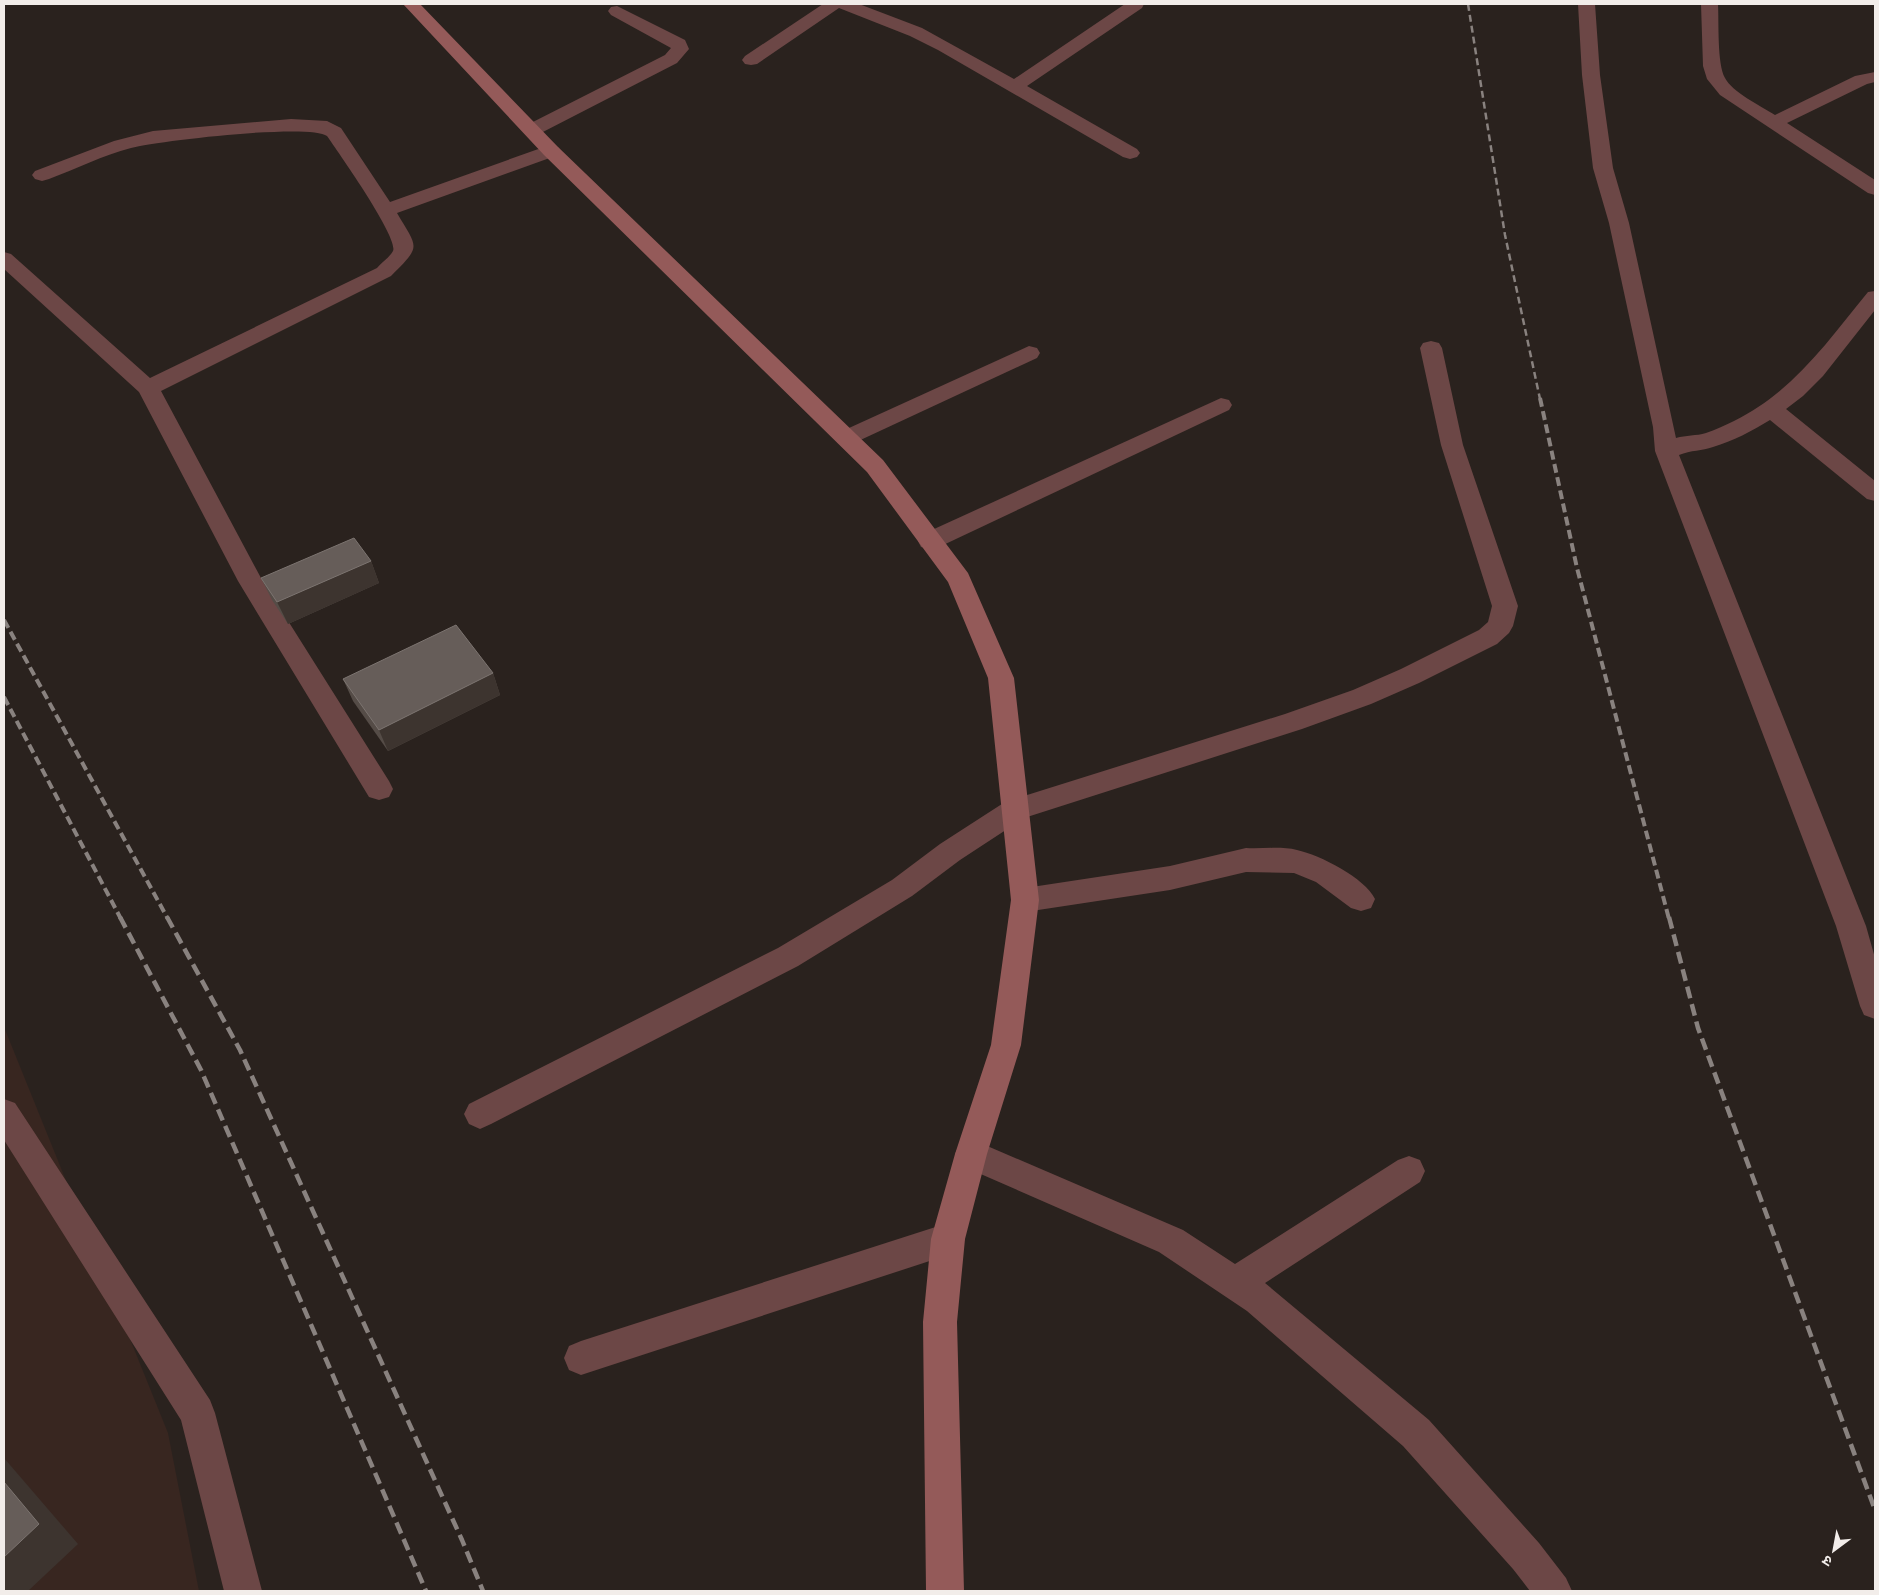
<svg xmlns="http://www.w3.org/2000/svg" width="1879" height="1595" font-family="Raleway,'Noto Sans Devanagari',sans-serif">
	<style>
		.industrial { fill: #382620 }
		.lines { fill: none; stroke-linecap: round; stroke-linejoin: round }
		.street { fill: #6c4746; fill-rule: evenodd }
		.secondary { fill: #945a59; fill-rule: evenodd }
		.rail-far2 { stroke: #89827f; stroke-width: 2.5; stroke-dasharray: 7 4; stroke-linecap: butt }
		.rail-far1 { stroke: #89827f; stroke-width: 4; stroke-dasharray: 9 4.5; stroke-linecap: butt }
		.rail { stroke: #89827f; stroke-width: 4.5; stroke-dasharray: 12 6; stroke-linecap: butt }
		.wall { fill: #554c47 }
		.shaded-wall { fill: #3d342f }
		.building { fill: #665d59; stroke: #7c7470 }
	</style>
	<rect width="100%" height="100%" fill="#2a221e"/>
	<path class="industrial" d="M4 1027 168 1433 199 1591H4Z"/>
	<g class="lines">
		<g class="street">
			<path d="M823 4H859L922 28 1014 79 1125 4H1144L1142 8 1027 86 1137 149 1140 153 1137 157 1130 159 1123 157 938 50 910 36 839 8 757 64 751 65 745 64 742 60 745 56Z"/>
			<path d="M1578 4H1595L1600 75 1613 168 1629 223 1676 438C1686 435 1696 436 1706 433 1715 430 1725 425 1734 421 1792 393 1828 341 1868 292L1875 291V310L1823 376 1803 396 1786 409 1875 481V501L1867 499 1770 420C1752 431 1733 441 1713 447 1702 451 1691 450 1679 455L1866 926 1875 958V1019L1864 1015 1860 1006 1836 926 1655 451 1653 427 1609 223 1593 168 1582 75Z"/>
			<path d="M1701 4H1718C1719 22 1717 64 1725 78 1732 92 1761 106 1775 115L1855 76 1875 72V82L1867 84 1787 123 1875 180V195L1868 193 1720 95 1707 79 1703 66Z"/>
			<path d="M617 6 685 40 689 49 677 63 539 134 532 136 525 134 523 130 525 126 665 55 671 48 611 15 608 11 611 7Z"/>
			<path d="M291 119 327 121 341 128 390 202 544 147 551 145 558 147 561 151 558 155 397 213C418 249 422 245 391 276L161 391 261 578 389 781 393 789 389 797 379 800 369 797 238 581 139 392 4 269V252L11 254 150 378 377 268C381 263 390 257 393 251 399 238 338 152 327 136 310 123 158 141 131 148 103 155 76 169 49 179L42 181 35 179 32 175 35 171 114 141 153 131Z"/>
			<path d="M1431 341 1439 343 1442 348 1463 445 1518 606 1513 626 1509 633 1497 644 1419 683 1371 704 1302 729 1024 818 960 860 912 896 798 966 491 1124 480 1129 469 1124 464 1114 469 1104 778 948 892 880 940 844 1005 802 1285 714 1353 690 1401 669 1479 630 1488 622 1492 606 1441 445 1420 348 1423 343Z"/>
			<path d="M1029 346 1037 348 1040 353 1037 358 854 443 846 446 838 443 835 438 838 433Z"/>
			<path d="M1221 398 1229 400 1232 405 1229 410 939 547 930 549 921 547 918 541 921 535Z"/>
			<path d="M1246 848C1262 849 1281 846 1297 850 1320 855 1365 878 1375 899L1371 908 1361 911 1351 908 1316 882 1294 873 1246 872 1170 890 1025 912 1015 909 1011 900 1015 891 1025 888 1170 866Z"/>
			<path d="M4 1099 15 1103 210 1400 215 1413 262 1591H224L181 1420 4 1140Z"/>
			<path d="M971 1139 1183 1230 1235 1264 1398 1160 1409 1156 1420 1160 1425 1171 1420 1182 1265 1283 1429 1420 1539 1543 1566 1578 1572 1591H1530L1513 1569 1403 1446 1247 1311 1159 1252 960 1165 955 1154 960 1143Z"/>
			<path d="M948 1223 960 1228 965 1239 960 1250 948 1255 581 1375 569 1370 564 1358 569 1346 581 1341Z"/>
		</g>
		<path class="secondary" d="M403 4H420L558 147 883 460 968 573 1014 678 1039 900 1021 1045 987 1154 965 1239 957 1322 964 1591H926L923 1322 931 1239 955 1154 991 1045 1011 900 988 678 948 582 867 472 544 155Z"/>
		<path class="rail-far2" d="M1468 4 1505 235 1540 399"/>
		<g class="rail-far1">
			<path d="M1540 398 1577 568 1669 919"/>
			<path d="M4 620 168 919"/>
			<path d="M4 697 121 919"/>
		</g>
		<g class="rail">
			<path d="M120 917 201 1070 426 1591"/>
			<path d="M167 917 240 1050 462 1540 483 1591"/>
			<path d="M1669 917 1698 1028 1875 1510"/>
		</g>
	</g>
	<g class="wall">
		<path d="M371 561 379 583 288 624 272 600 261 578Z"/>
		<path d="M493 673 500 695 388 751 353 701 343 679Z"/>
	</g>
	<g class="shaded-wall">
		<path d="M371 561 379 583 288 624 277 602Z"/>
		<path d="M493 673 500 695 388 751 379 730Z"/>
		<path d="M4 1458 78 1544 28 1591H4Z"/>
	</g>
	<g class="building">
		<path d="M354 538 371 561 277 602 261 578Z"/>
		<path d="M456 625 493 673 379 730 343 679Z"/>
		<path d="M4 1482 39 1524 4 1557Z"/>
	</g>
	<rect width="1879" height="1595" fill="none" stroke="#f2edea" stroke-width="10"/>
	<g transform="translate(1834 1550) rotate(212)" stroke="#2a221e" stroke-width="4" paint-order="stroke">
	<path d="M0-4L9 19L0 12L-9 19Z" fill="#f2edea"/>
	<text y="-8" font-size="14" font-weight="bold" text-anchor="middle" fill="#f2edea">उ</text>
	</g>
</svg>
